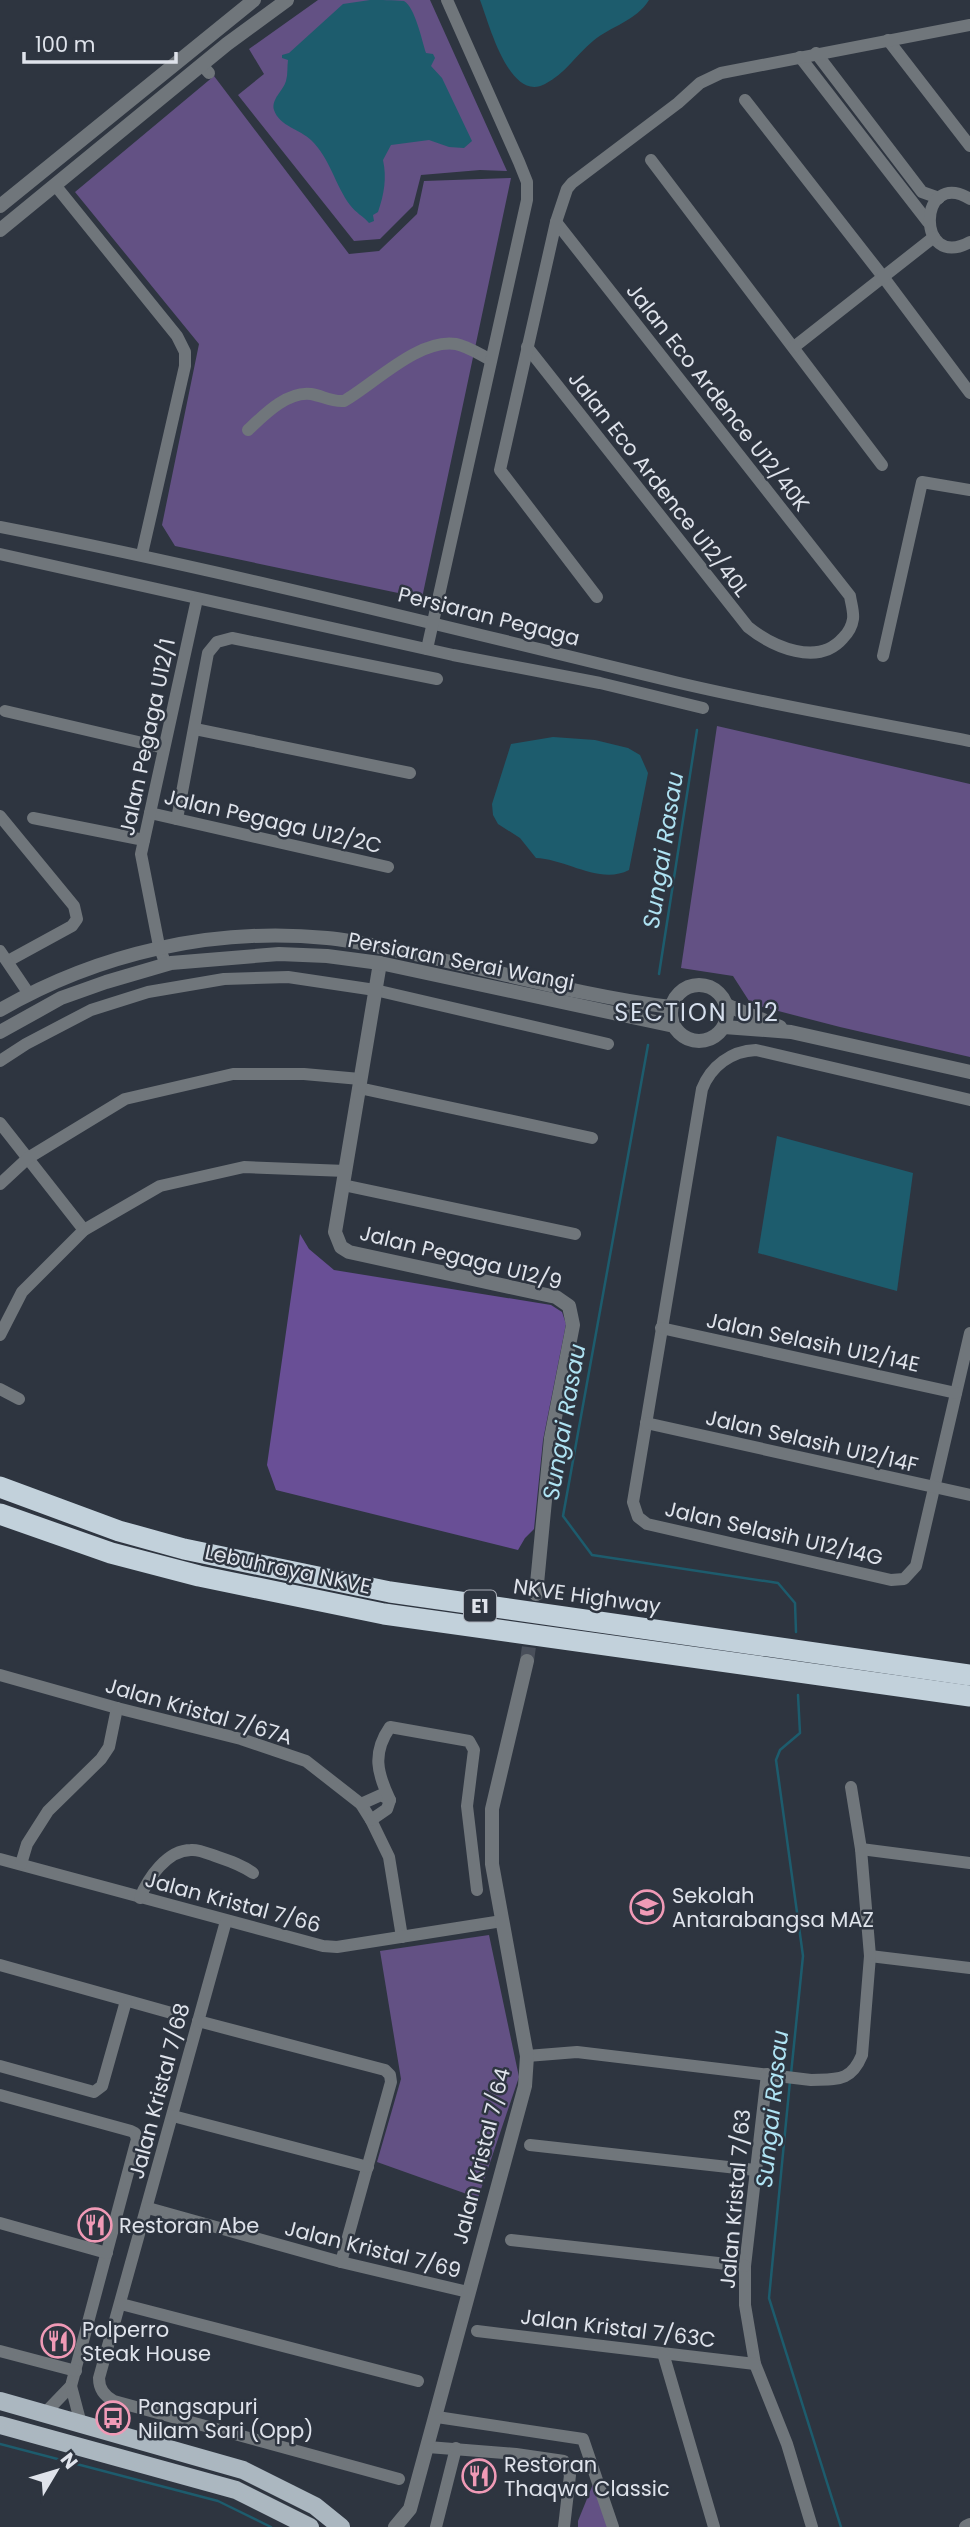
<svg xmlns="http://www.w3.org/2000/svg" width="970" height="2527" font-family="Poppins,sans-serif">
	<style>
		.green { fill: #635184 }
		.forest { fill: #694f96 }
		.water { fill: #1d5c6d }
		.lines { fill: none; stroke-linecap: round; stroke-linejoin: round }
		.stream { stroke: #1d5c6d; stroke-width: 2.5 }
		.tertiary-tunnel { stroke: #494f5a; stroke-width: 14; stroke-dasharray: 14 7; stroke-linecap: butt }
		.minor { stroke: #70767b; stroke-width: 12 }
		.tertiary { stroke: #70767b; stroke-width: 14 }
		.primary { stroke: #abb7c0; stroke-width: 18 }
		.motorway { stroke: #c2d1db; stroke-width: 21 }
		.labels { text-anchor: middle; dominant-baseline: central; stroke-width: 5; stroke-linejoin: round; paint-order: stroke }
		.shield { fill: #2e3540; stroke: #aaafb8; stroke-width: 2 }
		.shield-label { font-size: 19px; font-weight: bold; fill: #dfe3eb }
		.street-label { font-size: 21px; fill: #dfe3eb; stroke: #2e3540 }
		.poi-label { font-size: 21px; fill: #dfe3eb; stroke: #2e3540; text-anchor: start }
		.water-label { font-size: 23px; font-style: italic; fill: #afe3f3; stroke: #2e3540 }
		.quarter-label { font-size: 24px; letter-spacing: 2px; fill: #d6dfed; stroke: #2e3540 }
	</style>
	<rect width="100%" height="100%" fill="#2e3540"/>
	<g class="green">
		<path d="M318 0H430L507 171 480 170 421 175 413 206 380 239 354 241 238 95 264 74 249 49Z"/>
		<path d="M214 76 349 254 379 251 417 214 424 181 511 178 422 598 175 546 162 525 199 344 75 192Z"/>
		<path d="M717 726 970 784V1057L840 1027 751 1004 733 976 681 968Z"/>
		<path d="M489 1935 519 2077 478 2198 377 2162 401 2079 380 1951Z"/>
		<path d="M593 2484 609 2527H578V2521Z"/>
	</g>
	<path class="forest" d="M300 1234 309 1249 334 1270 551 1305 562 1312 566 1324 543 1440 534 1529 525 1538 518 1550 276 1490 267 1465Z"/>
	<g class="water">
		<path d="M370 0C379 0 395 0 404 1 415 7 422 41 426 53L433 54 435 58 431 66 442 78 472 141 464 148 449 147 429 140 391 145 383 160C387 178 384 195 378 212L373 215 374 221 369 223C363 216 356 213 350 205 335 185 330 158 311 140 301 130 279 126 274 110 271 99 283 91 286 81 288 74 287 67 288 60L282 58V55L289 53 343 4Z"/>
		<path d="M480 0H649C636 21 611 26 593 41 576 55 565 74 545 84 509 103 489 23 480 0Z"/>
		<path d="M553 737 595 740 628 748 640 755 648 773 629 870C600 885 566 859 536 858L520 838 498 824 493 815 492 804 511 744Z"/>
		<path d="M777 1136 913 1173 897 1291 758 1253Z"/>
	</g>
	<g class="lines">
		<g class="stream">
			<path d="M659 974 697 730"/>
			<path d="M648 1045 563 1516 592 1555 778 1583 795 1603 796 1632"/>
			<path d="M791 2074 803 1956 776 1760 780 1750 800 1733 798 1695"/>
			<path d="M790 2081 769 2298 841 2527"/>
			<path d="M0 2444 218 2501 271 2527"/>
		</g>
		<path class="tertiary-tunnel" d="M527 1661 536 1594"/>
		<g class="minor">
			<path d="M888 40 970 146"/>
			<path d="M816 53 922 192 939 198"/>
			<path d="M800 57 928 222"/>
			<path d="M202 65 209 73"/>
			<path d="M745 100 884 278 970 393"/>
			<path d="M651 160 882 465"/>
			<path d="M55 185 177 336 185 352V366L142 554"/>
			<path d="M970 199C918 167 915 272 970 242"/>
			<path d="M527 347 748 627C773 647 818 667 843 638 848 633 852 626 853 619 854 612 851 603 850 596L556 222"/>
			<path d="M794 347 934 237"/>
			<path d="M248 430C264 415 287 391 311 394 323 396 331 402 344 401 374 384 419 338 456 344 467 346 481 355 491 360"/>
			<path d="M0 527C227 571 450 628 675 682 772 705 872 722 970 741"/>
			<path d="M0 554 453 655 600 683 703 708"/>
			<path d="M597 597 500 470 556 222 567 189 572 183 678 103 700 83 721 73 970 25"/>
			<path d="M427 649 527 200V182L519 162 447 0"/>
			<path d="M883 656 922 482 970 490"/>
			<path d="M5 711 164 748"/>
			<path d="M195 729 410 773"/>
			<path d="M150 813 388 867"/>
			<path d="M0 816 74 906 77 919 72 926 8 961"/>
			<path d="M33 818 144 840"/>
			<path d="M177 819 208 653 217 642 232 638 437 679"/>
			<path d="M0 951 29 994"/>
			<path d="M166 965 159 946 141 854 197 599"/>
			<path d="M0 1061 26 1044 91 1010 148 992 224 979 288 977 375 990 608 1044"/>
			<path d="M359 1088 592 1138"/>
			<path d="M970 1100 756 1050C731 1051 711 1066 702 1089L633 1502 638 1517 647 1524 891 1580 904 1579 916 1566 970 1333"/>
			<path d="M0 1123 84 1230"/>
			<path d="M0 1184 28 1158 125 1099 233 1074H304L360 1079"/>
			<path d="M343 1185 575 1234"/>
			<path d="M661 1328 956 1393"/>
			<path d="M0 1335 22 1292 84 1230 160 1186 244 1167 346 1171"/>
			<path d="M0 1389 19 1399"/>
			<path d="M646 1423 970 1495"/>
			<path d="M0 1675 117 1708 241 1739 306 1761 361 1804 371 1820 389 1857 402 1937"/>
			<path d="M361 1804 381 1795 390 1800"/>
			<path d="M371 1820 387 1809 390 1800C377 1773 372 1753 390 1727L469 1741 474 1750 467 1806 477 1890"/>
			<path d="M861 1849 970 1863"/>
			<path d="M0 1859 323 1946 337 1947 502 1921"/>
			<path d="M21 1864 27 1844 48 1811 101 1759 109 1747 117 1708"/>
			<path d="M140 1898C148 1878 167 1850 191 1850 199 1849 209 1854 218 1857 230 1861 242 1865 253 1873"/>
			<path d="M226 1921 99 2378C99 2389 104 2396 114 2401L399 2479"/>
			<path d="M870 1956 970 1968"/>
			<path d="M0 1965 175 2014"/>
			<path d="M198 2021 385 2070 390 2075 391 2082 341 2262"/>
			<path d="M527 2056 577 2052 811 2080C837 2079 851 2082 862 2055L870 1956 861 1849 851 1787"/>
			<path d="M0 2066 94 2092 102 2086 126 2001"/>
			<path d="M767 2074 745 2266V2305L755 2364 787 2444 812 2527"/>
			<path d="M0 2095 131 2131 135 2133 137 2139 71 2386 45 2413"/>
			<path d="M173 2116 368 2167"/>
			<path d="M530 2145 755 2170"/>
			<path d="M148 2208 341 2262 468 2292"/>
			<path d="M0 2223 107 2253"/>
			<path d="M511 2240 745 2266"/>
			<path d="M121 2304 418 2381"/>
			<path d="M477 2331 755 2364"/>
			<path d="M0 2351 76 2371"/>
			<path d="M663 2353 714 2527"/>
			<path d="M71 2386 81 2424"/>
			<path d="M437 2417 583 2439 613 2527"/>
			<path d="M428 2447 516 2454 564 2461 570 2475 564 2527"/>
			<path d="M436 2527 456 2448"/>
		</g>
		<g class="tertiary">
			<path d="M0 206 254 0"/>
			<path d="M0 230 227 44 287 0"/>
			<path d="M380 963 335 1232 341 1247 349 1252 556 1297 569 1306 573 1325 551 1438 536 1594"/>
			<circle cx="699" cy="1013" r="28"/>
			<path d="M726 1005 780 1027"/>
			<path d="M0 1010C99 953 213 927 327 938 351 940 376 946 400 951 491 969 580 996 671 1007"/>
			<path d="M724 1027 791 1032 970 1072"/>
			<path d="M0 1032 61 998 106 982 171 963 279 954 327 956 380 963 674 1026"/>
			<path d="M395 2527 410 2509 525 2086 527 2056 492 1864V1809L527 1661"/>
			<path d="M966 2527 970 2525"/>
		</g>
		<g class="primary">
			<path d="M0 2401 243 2470 315 2506 341 2527"/>
			<path d="M0 2425 236 2490 310 2527"/>
		</g>
		<g class="motorway">
			<path d="M0 1487 119 1531 184 1549 390 1592 970 1675"/>
			<path d="M0 1514 111 1553 199 1576 384 1614 970 1696"/>
		</g>
	</g>
	<defs>
		<symbol id="school-ring" viewBox="-11 -11 22 22"><circle r="9.5" fill="#2e3540" stroke="#f09ab6" stroke-width="1.5"/><path d="M0-5L7-2L0 1L-7-2ZM-4 1L0 2.5L4 1V4Q0 6-4 4Z" fill="#f09ab6"/></symbol>
		<symbol id="restaurant-ring" viewBox="-11 -11 22 22"><circle r="9.5" fill="#2e3540" stroke="#f09ab6" stroke-width="1.5"/><path d="M-5-6h1v4h1v-4h1v4h1v-4h1v5L-1.5 .5V6h-2V.5L-5-1ZM5-6V6H3V1.5H1.5Q1.5-4 5-6Z" fill="#f09ab6"/></symbol>
		<symbol id="bus-ring" viewBox="-11 -11 22 22"><circle r="9.5" fill="#2e3540" stroke="#f09ab6" stroke-width="1.5"/><path d="M-5-6H5V4H4V6H2V4H-2V6H-4V4H-5ZM-3.5-4V0h7V-4ZM-3.5 1.2v1.5H-2V1.2ZM2 1.2v1.5H3.5V1.2Z" fill="#f09ab6"/></symbol>
	</defs>
	<g fill-rule="evenodd">
		<use href="#school-ring" x="628" y="1888" width="38" height="38"/>
		<use href="#restaurant-ring" x="76" y="2206" width="38" height="38"/>
		<use href="#restaurant-ring" x="39" y="2322" width="38" height="38"/>
		<use href="#bus-ring" x="94" y="2399" width="38" height="38"/>
		<use href="#restaurant-ring" x="460" y="2457" width="38" height="38"/>
	</g>
	<g class="labels">
		<rect class="shield" x="464" y="1590.5" width="32" height="31" rx="5"/>
		<g class="shield-label">
			<text x="480" y="1606">E1</text>
		</g>
		<g class="street-label">
			<text transform="translate(718 397) rotate(52)">Jalan Eco Ardence U12/40K</text>
			<text transform="translate(659 484) rotate(52)">Jalan Eco Ardence U12/40L</text>
			<text transform="translate(489 616) rotate(14)">Persiaran Pegaga</text>
			<text transform="translate(147 737) rotate(-78)">Jalan Pegaga U12/1</text>
			<text transform="translate(273 821) rotate(13)">Jalan Pegaga U12/2C</text>
			<text transform="translate(461 961) rotate(11)">Persiaran Serai Wangi</text>
			<text transform="translate(461 1257) rotate(14)">Jalan Pegaga U12/9</text>
			<text transform="translate(813 1342) rotate(12)">Jalan Selasih U12/14E</text>
			<text transform="translate(812 1441) rotate(13)">Jalan Selasih U12/14F</text>
			<text transform="translate(774 1533) rotate(13)">Jalan Selasih U12/14G</text>
			<text transform="translate(288 1569) rotate(12)">Lebuhraya NKVE</text>
			<text transform="translate(587 1596) rotate(8)">NKVE Highway</text>
			<text transform="translate(199 1711) rotate(16)">Jalan Kristal 7/67A</text>
			<text transform="translate(233 1902) rotate(15)">Jalan Kristal 7/66</text>
			<text transform="translate(159 2091) rotate(-75)">Jalan Kristal 7/68</text>
			<text transform="translate(481 2156) rotate(-76)">Jalan Kristal 7/64</text>
			<text transform="translate(735 2199) rotate(-85)">Jalan Kristal 7/63</text>
			<text transform="translate(373 2249) rotate(14)">Jalan Kristal 7/69</text>
			<text transform="translate(618 2328) rotate(7)">Jalan Kristal 7/63C</text>
		</g>
		<g class="poi-label">
			<text x="672" y="1895">Sekolah<tspan x="672" dy="24">Antarabangsa MAZ</tspan></text>
			<text x="119" y="2225">Restoran Abe</text>
			<text x="82" y="2329">Polperro<tspan x="82" dy="24">Steak House</tspan></text>
			<text x="138" y="2406">Pangsapuri<tspan x="138" dy="24">Nilam Sari (Opp)</tspan></text>
			<text x="504" y="2464">Restoran<tspan x="504" dy="24">Thaqwa Classic</tspan></text>
		</g>
		<g class="water-label">
			<text transform="translate(663 850) rotate(-81)">Sungai Rasau</text>
			<text transform="translate(564 1422) rotate(-80)">Sungai Rasau</text>
			<text transform="translate(772 2109) rotate(-84)">Sungai Rasau</text>
		</g>
		<g class="quarter-label">
			<text x="697" y="1012">SECTION U12</text>
		</g>
	</g>
	<g transform="translate(56 2471) rotate(52)" stroke="#2e3540" stroke-width="5" paint-order="stroke">
	<path d="M0-5L12 26L0 18L-12 26Z" fill="#dfe3eb"/>
	<text y="-10" font-size="19" font-weight="bold" text-anchor="middle" fill="#dfe3eb">N</text>
	</g>
	<path d="M24 52v10h152v-10" fill="none" stroke="#dfe3eb" stroke-width="3.5"/>
	<text x="35" y="52" font-size="21" fill="#dfe3eb" stroke="#2e3540" stroke-width="5" paint-order="stroke">100 m</text>
</svg>
